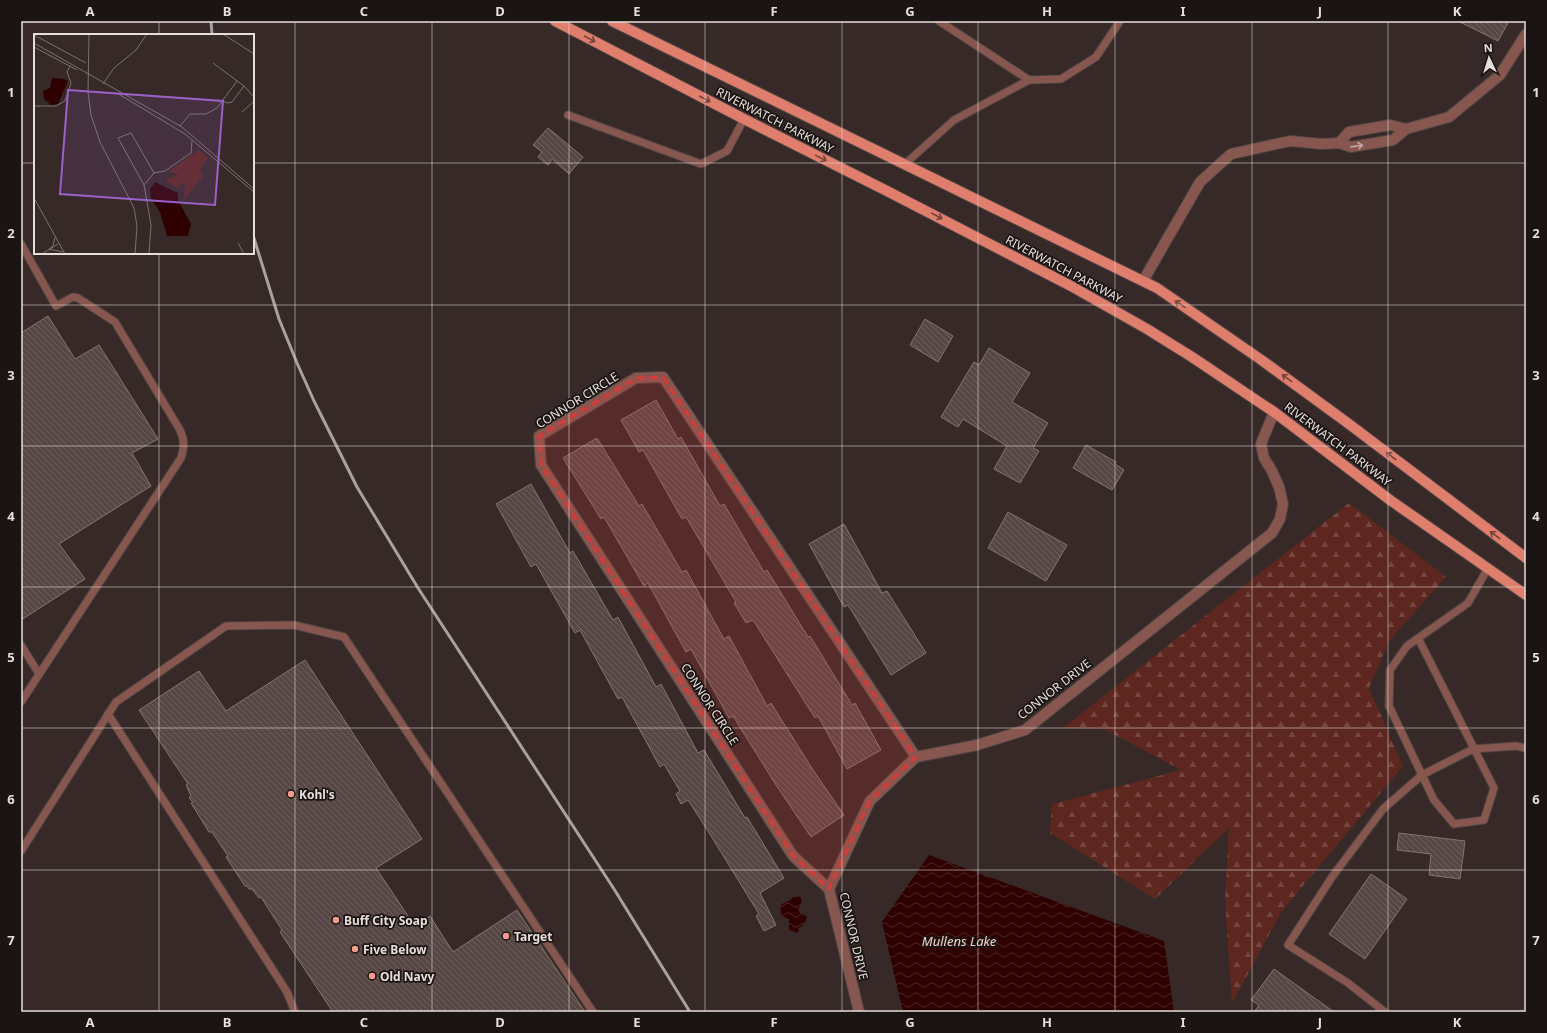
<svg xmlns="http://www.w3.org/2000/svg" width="1547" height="1033" font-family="'Noto Sans',sans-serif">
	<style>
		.forest { fill: url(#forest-firs) }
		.water { fill: url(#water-waves) }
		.building { fill: url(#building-back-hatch); stroke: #837470 }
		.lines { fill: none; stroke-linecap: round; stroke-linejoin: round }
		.lane-casing { stroke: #524644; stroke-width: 9 }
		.street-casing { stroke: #524644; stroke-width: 12 }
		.primary-casing { stroke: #524644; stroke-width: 12 }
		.lane { stroke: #87574f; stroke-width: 7 }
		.street { stroke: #87574f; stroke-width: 10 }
		.primary { stroke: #df7e6d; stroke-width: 10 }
		.rail { stroke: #aba09e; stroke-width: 3 }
		.oneway { stroke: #73443b }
		.oneway2 { stroke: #c1a8a4 }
		.marked { fill: #d83a3a; fill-opacity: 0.2; stroke: #d83a3a; stroke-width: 3; stroke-dasharray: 8 5; stroke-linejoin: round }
		.grid { fill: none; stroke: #e7dedc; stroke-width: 1; stroke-opacity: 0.55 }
		.poi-dot { fill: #f49d8d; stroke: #1a1412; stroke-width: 1.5 }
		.labels { text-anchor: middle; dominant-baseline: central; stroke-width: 3.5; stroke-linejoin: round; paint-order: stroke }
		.street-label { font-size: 12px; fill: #e7dedc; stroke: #1a1412 }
		.poi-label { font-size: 12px; font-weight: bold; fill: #e7dedc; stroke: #1a1412; text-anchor: start }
		.water-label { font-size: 13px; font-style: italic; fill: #fad2ca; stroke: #1a1412 }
		.inset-road { fill: none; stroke: #7d716f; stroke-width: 1 }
		.view { fill: #9b61c8; fill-opacity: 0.15; stroke: #9b61c8; stroke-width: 2 }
		.inset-edge { fill: none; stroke: #e7dedc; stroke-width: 2 }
		.neatline { fill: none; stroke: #e7dedc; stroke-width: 1.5 }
		.grid-label { font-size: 13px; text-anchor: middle; font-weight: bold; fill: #e7dedc }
	</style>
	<defs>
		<pattern id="forest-firs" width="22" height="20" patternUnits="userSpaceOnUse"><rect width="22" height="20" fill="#5d271f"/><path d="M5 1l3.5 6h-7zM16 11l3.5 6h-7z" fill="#74463f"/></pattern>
		<pattern id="water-waves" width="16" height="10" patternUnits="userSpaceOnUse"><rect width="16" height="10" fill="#2f0000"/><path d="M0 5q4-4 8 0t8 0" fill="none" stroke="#4d2525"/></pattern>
		<pattern id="building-back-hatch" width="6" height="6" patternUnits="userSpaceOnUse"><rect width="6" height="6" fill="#564744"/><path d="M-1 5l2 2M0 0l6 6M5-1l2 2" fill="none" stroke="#6e615e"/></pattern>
	</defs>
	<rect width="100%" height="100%" fill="#362927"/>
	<path class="forest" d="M1349 503 1446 577 1389 641 1369 688 1403 766 1282 911 1232 1003 1225 901 1229 828 1155 899 1050 833 1052 804 1181 770 1104 729 1063 728Z"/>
	<g class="water">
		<path d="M929 855 1164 941 1174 1012H904L902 1008 882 922Z"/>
		<path d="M799 896C804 900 801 904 798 909L800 913 807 917 805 923 798 929 799 931 797 933 789 930V919L782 916 780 907 782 904 789 901 793 897Z"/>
	</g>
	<g class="building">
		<path d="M1458 21H1509L1498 41Z"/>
		<path d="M548 128 583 157 569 174 552 159 548 165 538 157 542 152 533 145Z"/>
		<path d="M48 316 75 359 99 345 158 439 132 453 151 486 59 544 85 579 21 620V333Z"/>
		<path d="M925 319 953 336 938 362 910 345Z"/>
		<path d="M989 348 1030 373 1012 402 1048 423 1033 448 1039 451 1020 483 994 469 1007 446 963 419 958 427 941 417 974 362 979 365Z"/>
		<path d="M656 400 678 439 681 437 720 506 724 504 764 572 767 570 808 637 810 636 852 705 855 703 881 750 847 769 818 716 815 718 753 620 746 623 734 603 736 602 686 517 682 519 643 450 639 452 621 420Z"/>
		<path d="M597 438 639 506 642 504 682 572 686 570 724 639 729 636 767 706 771 703 813 770 844 815 811 837 776 785 733 716 729 718 691 649 686 652 648 583 644 586 604 517 601 519 563 458Z"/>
		<path d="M1086 445 1116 462 1115 464 1124 470 1112 490 1073 468Z"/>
		<path d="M531 484 570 553 573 551 613 620 618 617 656 687 661 684 698 753 704 750 745 818 747 817 784 878 760 893 776 925 764 931 756 916 759 914 708 831 688 800 681 804 676 794 680 791 664 764 660 767 622 697 618 699 580 630 575 633 536 564 531 567 496 504Z"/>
		<path d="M1008 512 1067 545 1046 581 988 548Z"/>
		<path d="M844 524 882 593 887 591 926 653 891 675 848 605 844 607 809 544Z"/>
		<path d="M305 660 422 839 376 868 414 925 430 916 453 952 517 910 585 1012H333L280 932 282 930 261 897 259 898 252 889H249L247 886H245L226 857 228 856 212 832H209L191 803 193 802 189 798 191 796 186 785 188 784 139 710 199 671 226 711Z"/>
		<path d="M1399 833 1465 841 1460 879 1429 875 1431 854 1397 850Z"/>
		<path d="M1371 874 1407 899 1365 959 1329 934Z"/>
		<path d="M1274 969 1334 1012H1254L1259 1005 1251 1000Z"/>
	</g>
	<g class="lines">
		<defs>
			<g id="lane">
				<path d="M939 21 1029 80"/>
				<path d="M568 115 701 164 727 151 744 119"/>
				<path d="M905 164 954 120 1029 80 1061 79 1096 57 1120 21"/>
				<path d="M21 244 56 306 73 297 78 298 115 322 180 430C185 441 184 448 181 458L21 702"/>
				<path d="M1418 638 1494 788 1484 820 1454 824 1434 800 1389 706 1390 670 1407 646 1468 603 1488 568"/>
				<path d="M21 645 39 674"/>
				<path d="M108 714 287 992 295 1012"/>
				<path d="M21 851 116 702 226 626 294 625 344 637 593 1012"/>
				<path d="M1385 1012 1348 983 1288 945 1332 877 1383 809 1422 775 1473 749 1516 746 1526 748"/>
			</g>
			<g id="street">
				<path d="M1339 143 1349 132 1390 125 1406 129"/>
				<path d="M1143 281 1200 182 1231 154 1290 141 1322 144 1339 143 1351 147 1393 140 1406 129 1449 117 1500 75 1526 34"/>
				<path d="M829 889 793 856 541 465 539 436 636 378 663 377 916 757"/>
				<path d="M859 1012 829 889 870 801 916 757 977 745 1025 730 1272 533 1280 519 1283 504 1279 487 1272 471 1264 458 1261 444 1274 412"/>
			</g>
			<g id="primary">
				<path d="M555 21 744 119 887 191 1071 286 1147 329 1192 357 1274 412 1390 500 1526 595"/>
				<path d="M612 21 1157 288 1260 359 1349 424 1526 558"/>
			</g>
		</defs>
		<use href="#lane" class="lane-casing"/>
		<use href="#street" class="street-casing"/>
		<use href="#primary" class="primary-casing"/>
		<use href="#lane" class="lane"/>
		<use href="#street" class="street"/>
		<use href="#primary" class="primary"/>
		<g class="rail">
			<path d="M211 21 212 35"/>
			<path d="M253 235 279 319 297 363 314 401 357 487 418 588 614 889 690 1012"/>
		</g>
	</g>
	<defs><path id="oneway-shaft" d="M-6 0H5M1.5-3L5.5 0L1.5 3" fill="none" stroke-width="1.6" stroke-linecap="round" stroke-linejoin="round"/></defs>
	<g class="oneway">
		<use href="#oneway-shaft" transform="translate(590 39) rotate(28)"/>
		<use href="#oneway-shaft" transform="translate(705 99) rotate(28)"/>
		<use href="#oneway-shaft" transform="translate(821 158) rotate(26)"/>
		<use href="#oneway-shaft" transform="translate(937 216) rotate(27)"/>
		<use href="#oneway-shaft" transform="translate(1180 304) rotate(-146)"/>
		<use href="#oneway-shaft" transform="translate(1287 378) rotate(-144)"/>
		<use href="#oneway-shaft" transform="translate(1391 456) rotate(-142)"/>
		<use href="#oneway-shaft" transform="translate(1495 535) rotate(-143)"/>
	</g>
	<use class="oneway2" href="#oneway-shaft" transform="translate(1357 146) rotate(-8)"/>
	<path class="marked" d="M663 377 916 757 870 801 829 889 793 856 541 465 539 436 636 378Z"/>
	<path class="grid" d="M159 21V35M295 21V1012M432 21V1012M569 21V1012M705 21V1012M842 21V1012M978 21V1012M1115 21V1012M1252 21V1012M1388 21V1012M21 163H35M253 163H1526M159 253V1012M21 305H1526M21 446H1526M21 587H1526M21 728H1526M21 870H1526"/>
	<g class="poi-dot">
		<circle cx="291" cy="794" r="4"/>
		<circle cx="336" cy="920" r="4"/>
		<circle cx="506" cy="936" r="4"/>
		<circle cx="355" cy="949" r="4"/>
		<circle cx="372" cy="976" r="4"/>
	</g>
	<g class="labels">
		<g class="street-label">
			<text transform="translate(775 120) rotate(27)">RIVERWATCH PARKWAY</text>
			<text transform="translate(1064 269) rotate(28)">RIVERWATCH PARKWAY</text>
			<text transform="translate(577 400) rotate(-32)">CONNOR CIRCLE</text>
			<text transform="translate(1338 444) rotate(37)">RIVERWATCH PARKWAY</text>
			<text transform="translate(1054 689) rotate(-38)">CONNOR DRIVE</text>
			<text transform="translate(710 704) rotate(57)">CONNOR CIRCLE</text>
			<text transform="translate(854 936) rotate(77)">CONNOR DRIVE</text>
		</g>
		<g class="poi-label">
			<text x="299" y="794">Kohl's</text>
			<text x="344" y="920">Buff City Soap</text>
			<text x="514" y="936">Target</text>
			<text x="363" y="949">Five Below</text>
			<text x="380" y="976">Old Navy</text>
		</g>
		<g class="water-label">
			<text x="959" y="941">Mullens Lake</text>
		</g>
	</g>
	<g transform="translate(34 34)">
		<rect width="220" height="220" fill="#362927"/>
		<path d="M165 116 174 124 166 135 169 143 150 165 151 148 143 154 133 147V144L146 142 135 137Z" fill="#5d271f"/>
		<path d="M18 44 30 45 34 47 24 70 17 71 10 65 9 57 16 54ZM121 148 144 159V166L157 190 154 202H133L126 178 117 164 116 155Z" fill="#2f0000"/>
		<path class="inset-road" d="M55 0 54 58 57 81 66 108 100 174 103 192 101 220M189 0 220 20M0 1 52 29M0 9 148 93 220 155M0 13 43 36M179 29 210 52 220 63M69 50 80 34 102 16 113 0M83 59 151 100 220 158M189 67 193 69 198 68 210 52M0 72H22L31 67 37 49 33 38 36 32M208 78 220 67M146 92 156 80H172L183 74 203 47M110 151 84 104 97 99 120 139M0 164 31 220M204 209 210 220M15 215 29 218M15 215 19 212 21 203M8 220 24 210M115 220 117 191 110 151 120 139 131 137 157 119 158 107"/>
		<path class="view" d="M34 56 189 67 181 171 26 160Z"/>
		<rect width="220" height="220" class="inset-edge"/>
	</g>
	<rect width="1547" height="1033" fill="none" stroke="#1a1412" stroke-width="44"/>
	<g transform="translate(1489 58) rotate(356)" stroke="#1a1412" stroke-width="3" paint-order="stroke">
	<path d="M0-3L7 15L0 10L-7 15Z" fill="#e7dedc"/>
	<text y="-6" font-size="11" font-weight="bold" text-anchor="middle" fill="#e7dedc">N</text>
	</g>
	<rect x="22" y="22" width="1503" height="989" class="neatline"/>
	<g class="grid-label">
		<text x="90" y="16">A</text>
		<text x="227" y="16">B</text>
		<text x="364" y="16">C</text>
		<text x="500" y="16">D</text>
		<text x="637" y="16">E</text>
		<text x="774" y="16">F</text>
		<text x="910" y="16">G</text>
		<text x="1047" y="16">H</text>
		<text x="1183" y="16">I</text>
		<text x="1320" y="16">J</text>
		<text x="1457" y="16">K</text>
		<text x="11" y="97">1</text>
		<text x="1536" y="97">1</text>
		<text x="11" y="238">2</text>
		<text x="1536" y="238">2</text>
		<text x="11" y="380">3</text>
		<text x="1536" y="380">3</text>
		<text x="11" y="521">4</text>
		<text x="1536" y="521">4</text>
		<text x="11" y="662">5</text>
		<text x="1536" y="662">5</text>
		<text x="11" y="804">6</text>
		<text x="1536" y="804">6</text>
		<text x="11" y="945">7</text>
		<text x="1536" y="945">7</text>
		<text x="90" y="1027">A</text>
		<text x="227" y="1027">B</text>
		<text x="364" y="1027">C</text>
		<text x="500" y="1027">D</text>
		<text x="637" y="1027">E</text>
		<text x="774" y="1027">F</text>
		<text x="910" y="1027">G</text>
		<text x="1047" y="1027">H</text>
		<text x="1183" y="1027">I</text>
		<text x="1320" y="1027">J</text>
		<text x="1457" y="1027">K</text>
	</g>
</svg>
